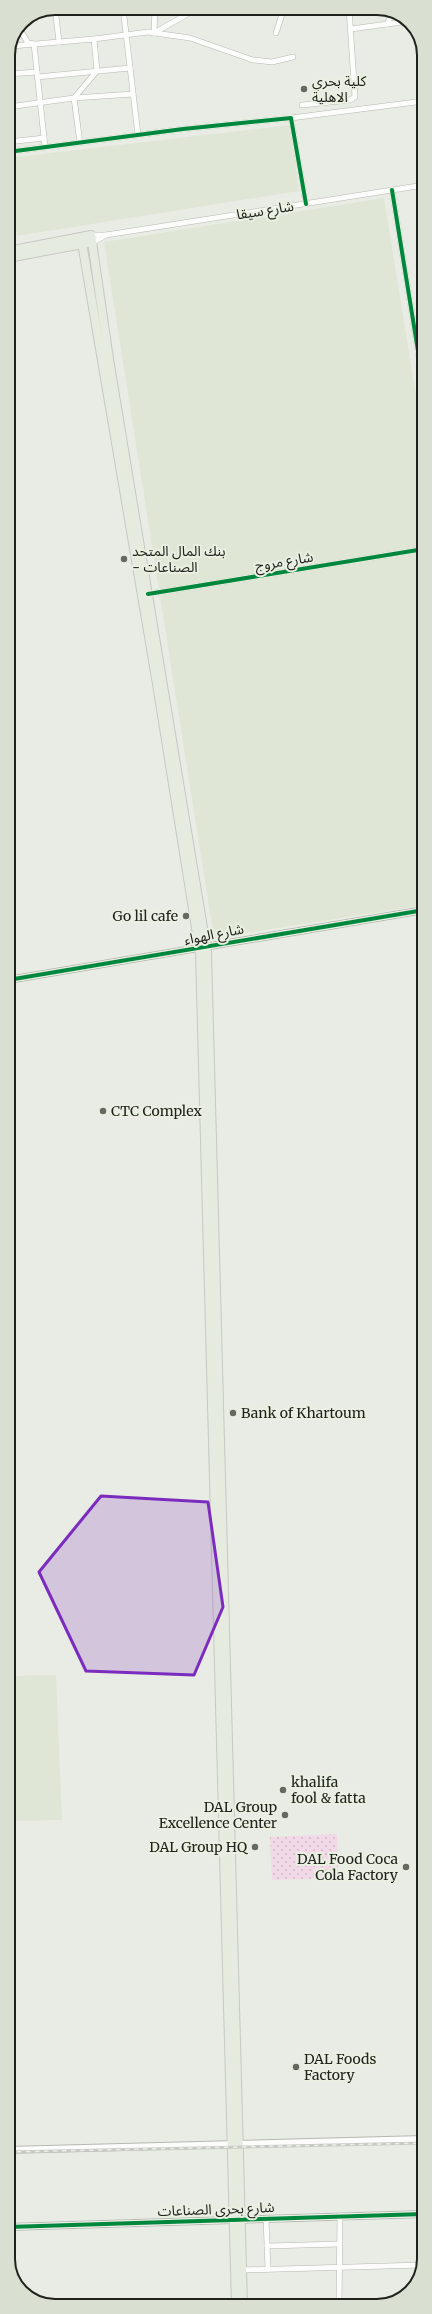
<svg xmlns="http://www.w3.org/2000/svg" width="432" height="2314" font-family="Merriweather,'Noto Sans Arabic',serif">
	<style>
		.built { fill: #dfe6d6 }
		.grass { fill: url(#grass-dots) }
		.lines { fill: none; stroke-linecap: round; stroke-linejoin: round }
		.minor-casing { stroke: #b6b8b2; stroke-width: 6 }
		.tertiary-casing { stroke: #b6b8b2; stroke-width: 8 }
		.primary-casing { stroke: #c6c8c4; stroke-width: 10 }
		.minor { stroke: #fcfcfb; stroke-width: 5 }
		.tertiary { stroke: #fcfcfb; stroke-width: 6 }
		.primary { stroke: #e6ebe0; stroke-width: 8 }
		.rail-casing { stroke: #c8c8c6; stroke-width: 3 }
		.rail { stroke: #e9f0e1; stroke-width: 1.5; stroke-dasharray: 4.5; stroke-linecap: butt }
		.cycleway-casing { stroke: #e9f0e1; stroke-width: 6 }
		.cycleway { stroke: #00873e; stroke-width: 4 }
		.marked { fill: #7b2cbf; fill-opacity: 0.2; stroke: #7b2cbf; stroke-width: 3; stroke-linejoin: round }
		.poi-dot { fill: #666963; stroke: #e9f0e1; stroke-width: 1.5 }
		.labels { text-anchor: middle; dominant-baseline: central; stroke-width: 4; stroke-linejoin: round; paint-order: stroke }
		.poi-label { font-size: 14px; fill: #20231d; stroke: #e9f0e1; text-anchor: start }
		.street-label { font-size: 14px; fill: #20231d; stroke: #e9f0e1 }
		.rim { fill: none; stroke: #20231d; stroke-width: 2 }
	</style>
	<defs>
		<pattern id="grass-dots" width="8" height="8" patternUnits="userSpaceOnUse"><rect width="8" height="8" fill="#f1d9e7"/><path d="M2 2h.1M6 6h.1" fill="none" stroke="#cebac6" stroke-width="1.8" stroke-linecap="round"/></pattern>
	</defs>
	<rect width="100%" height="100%" fill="#e9ece4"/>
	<g class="built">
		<path d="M290 125 299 191 17 236 8 176V158Z"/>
		<path d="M384 198 424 445V905L214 938 104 242Z"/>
		<path d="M56 1675 62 1820 8 1821V1676Z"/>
	</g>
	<path class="grass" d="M337 1834 338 1878 272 1880 270 1837Z"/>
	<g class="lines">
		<defs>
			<g id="minor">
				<path d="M55 8 59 42"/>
				<path d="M123 8 138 135"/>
				<path d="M387 24 392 13"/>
				<path d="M19 28 28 43 34 44 45 147"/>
				<path d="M351 29 409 21"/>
				<path d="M154 33 198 8"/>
				<path d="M154 33 155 8"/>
				<path d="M276 33 284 8"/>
				<path d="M94 39 148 32 190 38 253 60 272 62 293 57"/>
				<path d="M12 46 94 39 97 71 74 98 80 143"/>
				<path d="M8 74 37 72"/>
				<path d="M37 77 130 68"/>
				<path d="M302 105 350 100 355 97 349 8"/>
				<path d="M8 107 74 98 133 94"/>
				<path d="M291 118 424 101"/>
				<path d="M8 142 44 138"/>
				<path d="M8 152 183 129 291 118 306 204"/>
				<path d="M392 190 424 388"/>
				<path d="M91 235H106L424 185"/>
				<path d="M92 243 106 235"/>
				<path d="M148 594 424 549"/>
				<path d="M266 2219 268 2269"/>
				<path d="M267 2246 340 2244"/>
				<path d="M242 2270 422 2265"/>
				<path d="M339 2306 340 2216"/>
			</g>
			<g id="tertiary">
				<path d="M8 980 424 910"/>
				<path d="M8 2150 424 2139"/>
				<path d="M8 2227 424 2214"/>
			</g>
			<g id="primary">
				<path d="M81 237 157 684 200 953 236 2306"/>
				<path d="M8 251 91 235 109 359 207 952 243 2306"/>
				<path d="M8 258 88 243"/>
			</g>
		</defs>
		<use href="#minor" class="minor-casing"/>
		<use href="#tertiary" class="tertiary-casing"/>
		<use href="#primary" class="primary-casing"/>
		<use href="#minor" class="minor"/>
		<use href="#tertiary" class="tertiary"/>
		<use href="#primary" class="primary"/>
		<defs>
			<path id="rail" d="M8 2152 424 2143"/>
		</defs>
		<use href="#rail" class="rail-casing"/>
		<use href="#rail" class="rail"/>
		<defs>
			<g id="cycleway">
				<path d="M8 152 183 129 291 118 306 204"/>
				<path d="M392 190 424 388"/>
				<path d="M148 594 424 549"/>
				<path d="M8 980 424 910"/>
				<path d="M8 2227 424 2214"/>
			</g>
		</defs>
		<use href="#cycleway" class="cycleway-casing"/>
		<use href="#cycleway" class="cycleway"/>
	</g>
	<path class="marked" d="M101 1496 208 1502 223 1607 194 1675 86 1671 39 1572Z"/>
	<g class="poi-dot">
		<circle cx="304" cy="89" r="4"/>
		<circle cx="124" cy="559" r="4"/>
		<circle cx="186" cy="916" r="4"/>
		<circle cx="103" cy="1111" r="4"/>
		<circle cx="233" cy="1413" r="4"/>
		<circle cx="283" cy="1790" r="4"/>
		<circle cx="285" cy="1815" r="4"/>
		<circle cx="255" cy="1847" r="4"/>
		<circle cx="406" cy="1867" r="4"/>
		<circle cx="296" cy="2067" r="4"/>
	</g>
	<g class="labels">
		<g class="poi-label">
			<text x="312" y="81">كلية بحري<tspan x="312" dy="16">الاهلية</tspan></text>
			<text x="132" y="551">بنك المال المتحد<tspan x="132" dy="16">- الصناعات</tspan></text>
			<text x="178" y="916" text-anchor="end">Go lil cafe</text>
			<text x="111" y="1111">CTC Complex</text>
			<text x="241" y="1413">Bank of Khartoum</text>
			<text x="291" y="1782">khalifa<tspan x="291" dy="16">fool &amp; fatta</tspan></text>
			<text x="277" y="1807" text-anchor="end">DAL Group<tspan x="277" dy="16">Excellence Center</tspan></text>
			<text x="247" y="1847" text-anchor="end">DAL Group HQ</text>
			<text x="398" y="1859" text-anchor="end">DAL Food Coca<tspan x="398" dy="16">Cola Factory</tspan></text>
			<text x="304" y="2059">DAL Foods<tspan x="304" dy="16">Factory</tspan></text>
		</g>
		<g class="street-label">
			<text transform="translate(265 210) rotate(-9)">شارع سيقا</text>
			<text transform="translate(284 561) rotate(-9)">شارع مروج</text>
			<text transform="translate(214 934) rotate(-11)">شارع الهواء</text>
			<text transform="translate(216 2209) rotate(-2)">شارع بحرى الصناعات</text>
		</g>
	</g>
	<path d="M0 0H432V2314H0ZM55 15H377A40 40 0 0 1 417 55V2259A40 40 0 0 1 377 2299H55A40 40 0 0 1 15 2259V55A40 40 0 0 1 55 15Z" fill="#d9e0d1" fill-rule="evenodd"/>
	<path class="rim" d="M55 15H377A40 40 0 0 1 417 55V2259A40 40 0 0 1 377 2299H55A40 40 0 0 1 15 2259V55A40 40 0 0 1 55 15Z"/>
</svg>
